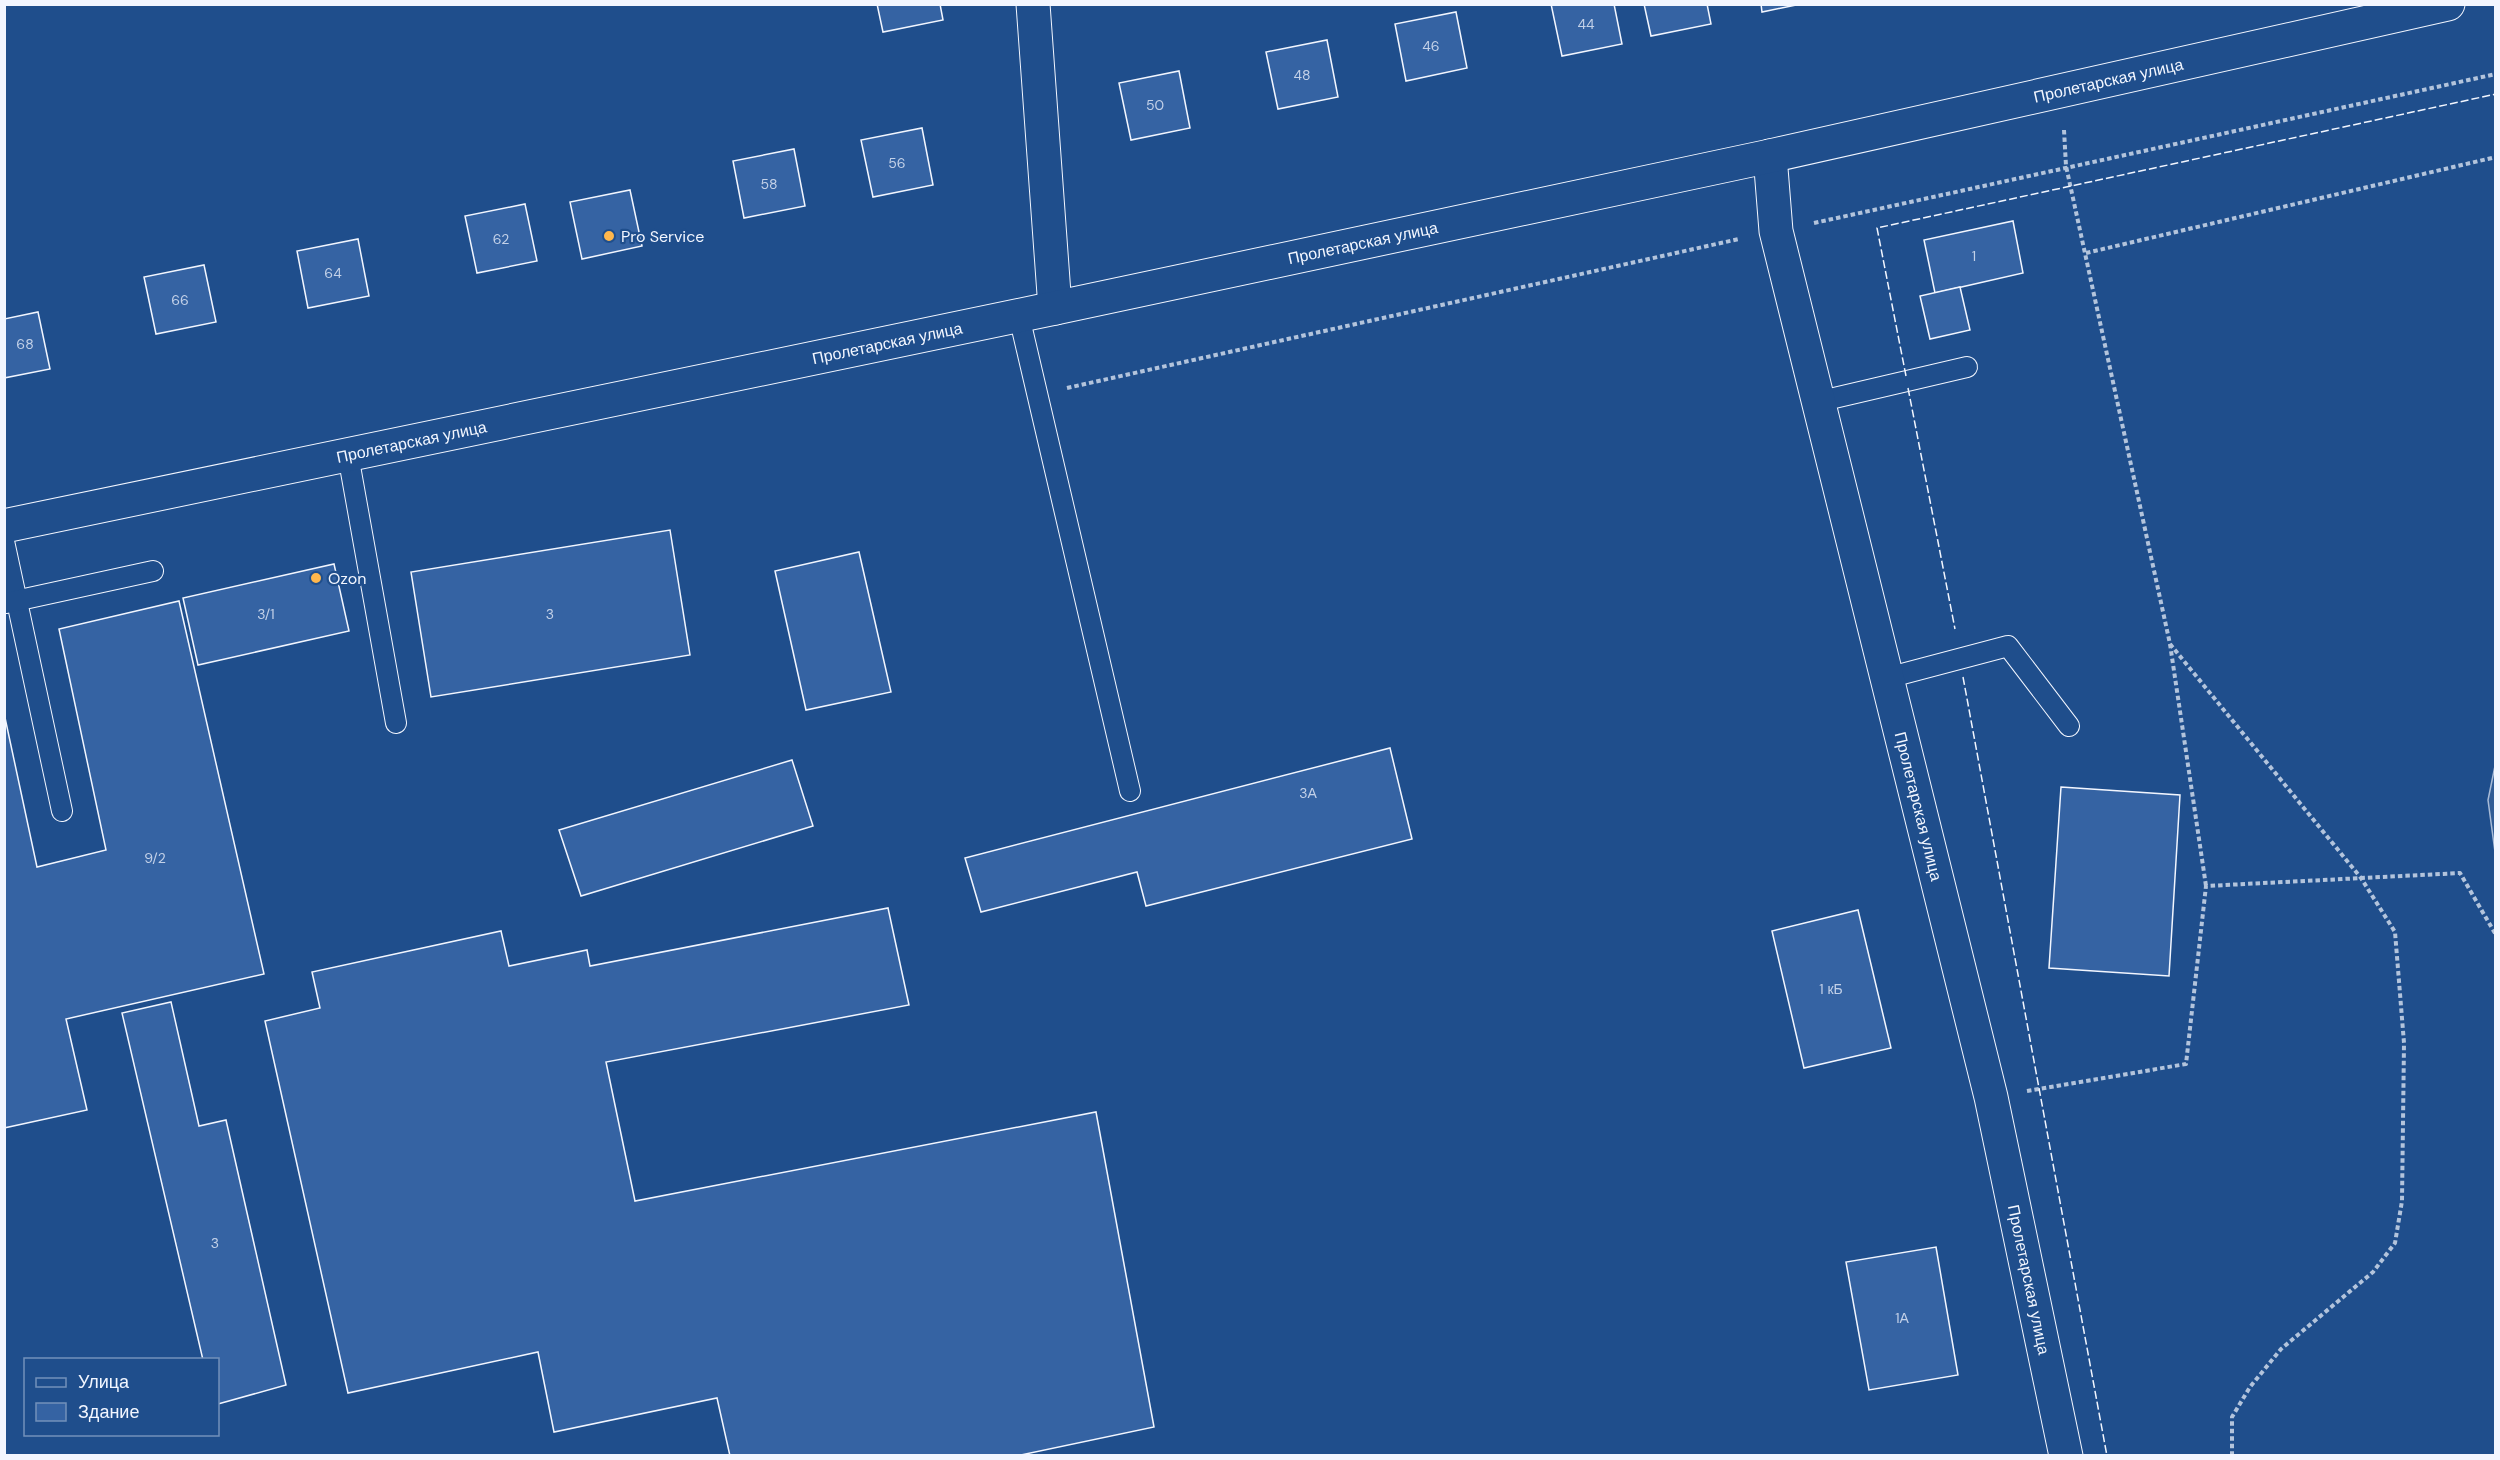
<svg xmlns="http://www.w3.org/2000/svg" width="2500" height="1460" font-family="'DM Sans',sans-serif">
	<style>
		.built { fill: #305b95; stroke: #a8bbd7; stroke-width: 1.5 }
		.building { fill: #3563a3; stroke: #f2f6ff; stroke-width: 1.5 }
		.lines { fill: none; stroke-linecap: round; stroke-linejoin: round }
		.lane-casing { stroke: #f2f6ff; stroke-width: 22 }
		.street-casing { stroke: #f2f6ff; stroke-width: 35 }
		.secondary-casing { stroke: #f2f6ff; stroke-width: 35 }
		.path { stroke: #b3c4dc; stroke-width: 4; stroke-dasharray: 4.5 3; stroke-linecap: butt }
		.lane { stroke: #1f4e8c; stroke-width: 20 }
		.street { stroke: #1f4e8c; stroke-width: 33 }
		.secondary { stroke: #1f4e8c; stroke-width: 33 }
		.fence { stroke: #f2f6ff; stroke-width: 1.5; stroke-dasharray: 8 3; stroke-linecap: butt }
		.poi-dot { fill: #ffb74d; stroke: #1f4e8c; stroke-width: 2 }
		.labels { text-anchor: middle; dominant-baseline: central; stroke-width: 4.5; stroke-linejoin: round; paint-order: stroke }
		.number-label { font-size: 14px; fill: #c3d1e8 }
		.street-label { font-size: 16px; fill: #f2f6ff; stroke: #1f4e8c }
		.poi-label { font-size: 16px; fill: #f2f6ff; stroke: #1f4e8c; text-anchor: start }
	</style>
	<rect width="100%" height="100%" fill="#1f4e8c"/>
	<path class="built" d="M2495 766V852L2488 800Z"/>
	<g class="building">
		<path d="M877 4H940L943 20 883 32Z"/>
		<path d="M1551 4H1614L1622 44 1562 56Z"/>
		<path d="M1644 4H1707L1711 24 1651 36Z"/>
		<path d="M1761 4H1801L1762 12Z"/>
		<path d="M1456 12 1467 68 1406 81 1395 24Z"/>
		<path d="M1327 40 1338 97 1278 109 1266 52Z"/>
		<path d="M1179 71 1190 128 1131 140 1119 83Z"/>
		<path d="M922 128 933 185 873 197 861 140Z"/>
		<path d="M794 149 805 206 744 218 733 161Z"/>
		<path d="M630 190 642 246 582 259 570 202Z"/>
		<path d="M525 204 537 261 477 273 465 216Z"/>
		<path d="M2013 221 2023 273 1935 293 1924 240Z"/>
		<path d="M358 239 369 296 308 308 297 251Z"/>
		<path d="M204 265 216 322 156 334 144 277Z"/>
		<path d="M1960 287 1970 330 1930 339 1920 296Z"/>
		<path d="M38 312 50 369 4 378V319Z"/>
		<path d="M670 530 690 655 431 697 411 572Z"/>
		<path d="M859 552 891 692 806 710 775 571Z"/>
		<path d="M334 564 349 631 198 665 183 598Z"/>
		<path d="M179 601 264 974 66 1019 87 1110 4 1128V713L37 867 106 850 59 629Z"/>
		<path d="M1390 748 1412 839 1146 906 1137 872 981 912 965 858Z"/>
		<path d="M792 760 813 826 581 896 559 830Z"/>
		<path d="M2061 787 2180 795 2169 976 2049 968Z"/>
		<path d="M888 908 909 1005 606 1062 635 1201 1096 1112 1154 1427 1016 1456H730L717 1398 554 1432 538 1352 348 1393 265 1021 320 1008 312 972 501 931 509 966 587 950 590 966Z"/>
		<path d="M1858 910 1891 1048 1804 1068 1772 931Z"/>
		<path d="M171 1002 199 1126 226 1120 286 1385 218 1404V1360H203L122 1013Z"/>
		<path d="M1936 1247 1958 1375 1869 1390 1846 1262Z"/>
	</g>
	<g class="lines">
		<defs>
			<g id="lane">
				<path d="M1019 316 1130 791"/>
				<path d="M1817 402 1967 367"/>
				<path d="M348 455 396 723"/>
				<path d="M4 541 62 811"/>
				<path d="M6 603 153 571"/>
				<path d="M1887 678 2008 646 2069 726"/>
			</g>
			<g id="street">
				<path d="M1033 4 1055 308"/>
				<path id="s1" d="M1770 156 1776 231 1991 1097 2066 1456"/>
			</g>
			<g id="secondary">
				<path id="s2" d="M4 526 1055 308 1770 156 2448 4"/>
			</g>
		</defs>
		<use href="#lane" class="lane-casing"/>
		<use href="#street" class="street-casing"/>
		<use href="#secondary" class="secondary-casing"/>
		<g class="path">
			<path d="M2064 130 2066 166 2170 644 2206 886"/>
			<path d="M1814 223 2496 74"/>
			<path d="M2086 253 2496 157"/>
			<path d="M1067 388 1739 239"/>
			<path d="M2170 644 2361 878 2395 932 2404 1043 2402 1201 2395 1243 2373 1272 2281 1349 2250 1387 2232 1417V1456"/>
			<path d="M2027 1091 2186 1064 2206 886 2460 873 2496 935"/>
		</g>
		<use href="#lane" class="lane"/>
		<use href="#street" class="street"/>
		<use href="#secondary" class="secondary"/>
		<g class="fence">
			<path d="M1906 376 1877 228 2496 94"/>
			<path d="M1908 388 1955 629"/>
			<path d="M1963 677 2107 1456"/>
		</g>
	</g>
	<g class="poi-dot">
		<circle cx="609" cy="236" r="6"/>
		<circle cx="316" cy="578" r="6"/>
	</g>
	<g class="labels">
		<g class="number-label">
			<text x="1586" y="24">44</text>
			<text x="1431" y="46">46</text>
			<text x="1302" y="75">48</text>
			<text x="1155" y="105">50</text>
			<text x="897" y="163">56</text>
			<text x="769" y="184">58</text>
			<text x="501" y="239">62</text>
			<text x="1974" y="256">1</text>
			<text x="333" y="273">64</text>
			<text x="180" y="300">66</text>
			<text x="25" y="344">68</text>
			<text x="266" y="614">3/1</text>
			<text x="550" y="614">3</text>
			<text x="1308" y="793">3А</text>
			<text x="155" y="858">9/2</text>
			<text x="1831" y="989">1 кБ</text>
			<text x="215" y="1243">3</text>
			<text x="1902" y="1318">1А</text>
		</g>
		<g class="street-label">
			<text stroke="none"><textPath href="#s2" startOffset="2151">Пролетарская улица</textPath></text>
			<text stroke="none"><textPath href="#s2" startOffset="1388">Пролетарская улица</textPath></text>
			<text stroke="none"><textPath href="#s2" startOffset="902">Пролетарская улица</textPath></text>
			<text stroke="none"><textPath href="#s2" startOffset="416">Пролетарская улица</textPath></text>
			<text stroke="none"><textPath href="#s1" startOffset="668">Пролетарская улица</textPath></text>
			<text stroke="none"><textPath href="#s1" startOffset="1154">Пролетарская улица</textPath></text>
		</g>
		<g class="poi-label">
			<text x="621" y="236">Pro Service</text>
			<text x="328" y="578">Ozon</text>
		</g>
	</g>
	<rect width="2500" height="1460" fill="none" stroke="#f2f6ff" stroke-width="12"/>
	<rect x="24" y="1358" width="195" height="78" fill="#1f4e8c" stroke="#7391ba" stroke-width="1.5"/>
	<rect x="36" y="1378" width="30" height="9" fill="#1f4e8c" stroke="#7391ba" stroke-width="1.5"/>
	<text x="78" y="1388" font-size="18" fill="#f2f6ff">Улица</text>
	<rect x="36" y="1403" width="30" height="18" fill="#3563a3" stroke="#7391ba" stroke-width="1.5"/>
	<text x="78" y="1418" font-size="18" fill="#f2f6ff">Здание</text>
</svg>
